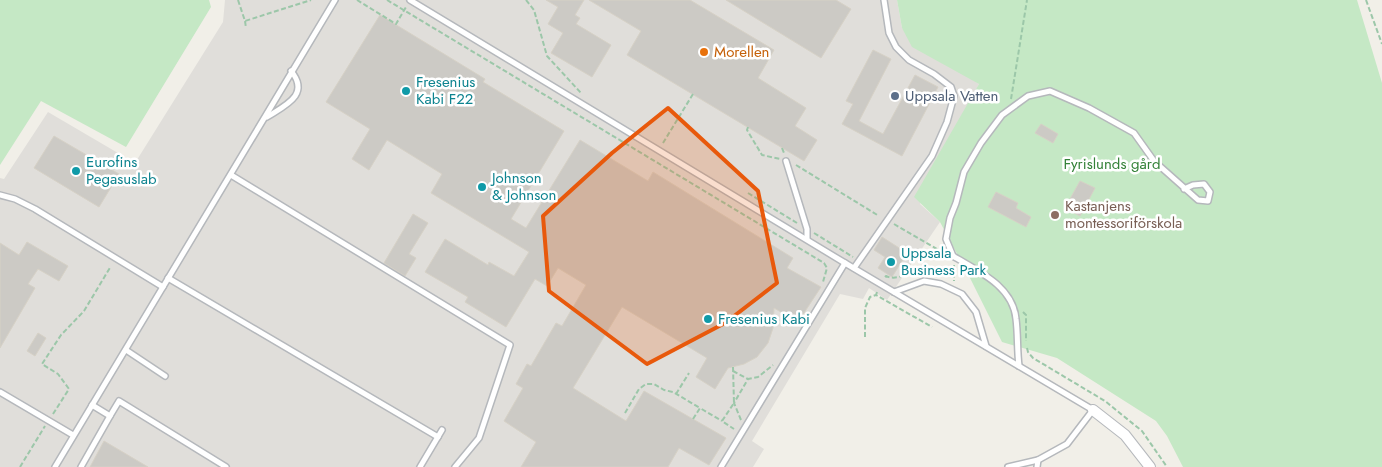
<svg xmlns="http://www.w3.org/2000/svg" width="1382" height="467" font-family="Jost,sans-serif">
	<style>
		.industrial { fill: #e0deda }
		.green { fill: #c5e8c5 }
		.building { fill: #cccac5; stroke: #d6d1c6 }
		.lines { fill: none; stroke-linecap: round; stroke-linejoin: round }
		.service-casing { stroke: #b5b8bc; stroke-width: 8 }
		.minor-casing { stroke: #b5b8bc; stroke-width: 12 }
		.path { stroke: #9cc7a9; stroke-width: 2; stroke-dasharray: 5 2.5; stroke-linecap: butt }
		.service { stroke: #fff; stroke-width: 5 }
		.minor { stroke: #fff; stroke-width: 10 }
		.marked { fill: #e8590c; fill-opacity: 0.2; stroke: #e8590c; stroke-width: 4; stroke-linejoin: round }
		.food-dot { fill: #e8710a; stroke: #fff; stroke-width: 2 }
		.culture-dot { fill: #0f9aa8; stroke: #fff; stroke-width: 2 }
		.service-dot { fill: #5c6f8a; stroke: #fff; stroke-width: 2 }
		.education-dot { fill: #8d6e63; stroke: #fff; stroke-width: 2 }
		.labels { text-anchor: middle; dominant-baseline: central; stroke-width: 5; stroke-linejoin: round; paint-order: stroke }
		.food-label { font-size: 15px; fill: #c56008; stroke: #fff; text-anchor: start }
		.culture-label { font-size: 15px; fill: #0d838f; stroke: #fff; text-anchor: start }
		.service-label { font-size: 15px; fill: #4e5e75; stroke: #fff; text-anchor: start }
		.park-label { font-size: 15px; fill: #348238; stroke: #fff }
		.education-label { font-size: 15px; fill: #785e54; stroke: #fff; text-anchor: start }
	</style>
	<rect width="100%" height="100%" fill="#f1efe8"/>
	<path class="industrial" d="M225 0H897L902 28 979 84 920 204 940 222 887 300 869 288 863 299 840 294 752 441 764 449 753 467H0V178L4 179 48 112 135 163 223 22Z"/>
	<g class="green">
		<path d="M0 0H209L211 7 126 147 41 101 0 165Z"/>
		<path d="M897 0H1357L1382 83V467H1183L1167 436 1156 421 1057 358 1002 342 971 280 940 222 914 197 979 84 912 47 902 28Z"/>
	</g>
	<g class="building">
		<path d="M546 0H584L575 15 580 18 576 24 611 45 592 77 551 53 563 33 548 24 558 7Z"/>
		<path d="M589 0H690L774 50 758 78 806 108 795 126 817 140 804 161 627 55 641 31Z"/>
		<path d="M726 0H836L851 9 821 58Z"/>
		<path d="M380 15 485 79 483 82 564 131 511 219 526 228 580 140 648 181 653 172 793 258 787 268 821 287 798 322 774 308 773 328 768 343 757 357 744 364 728 368 715 389 696 377 707 358 622 307 573 388 626 421 644 391 726 438 709 465 679 448 668 467H521L536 442 504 421 523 388 516 384 527 364 531 366 556 323 562 326 586 285 558 268 547 286 535 279 506 327 465 302 468 297 425 272 445 239 488 265 489 262 514 276 529 252 431 193 442 174 387 140 369 170 352 159 370 129 326 102Z"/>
		<path d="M873 50 891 59 859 121 883 134 915 75 938 87 902 156 842 124 853 104 846 101Z"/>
		<path d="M1041 124 1058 134 1053 143 1035 133Z"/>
		<path d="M54 136 119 174 99 207 34 168Z"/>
		<path d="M1080 181 1095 188 1080 216 1065 208Z"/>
		<path d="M996 192 1018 203 1016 208 1031 217 1026 227 988 207Z"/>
		<path d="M413 214 428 223 409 254 416 258 405 276 384 263Z"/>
		<path d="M882 237 907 253 892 277 878 268 885 257 874 250Z"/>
		<path d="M27 242 68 266 59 281 38 269 28 284 35 288 0 348V243L19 255Z"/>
		<path d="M38 333 46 338 35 356 27 351Z"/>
		<path d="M104 441 148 467H90Z"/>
	</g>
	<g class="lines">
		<defs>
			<g id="service">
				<path d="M410 0 845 263 1093 410 1067 444 1038 460 1037 467"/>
				<path d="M267 117C284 106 311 95 291 71"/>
				<path d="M786 161 807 229V239"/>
				<path d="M231 175 510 345 479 438 455 467"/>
				<path d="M0 195 15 199 35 209 163 287"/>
				<path d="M854 268 932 156 947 122 954 96 951 87 934 74 909 60 896 47 889 33 884 0"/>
				<path d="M168 278 438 437"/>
				<path d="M894 292 924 281 941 284 962 294 976 312 986 346"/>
				<path d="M126 350 165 376"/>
				<path d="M1019 366C1017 350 1018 334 1016 319 1013 286 978 271 953 256L946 239 950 218 956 203 964 172 981 143 1002 115 1028 96 1050 91 1089 108 1134 133 1154 161 1198 200 1208 201 1210 192 1204 184 1193 185 1184 189"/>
				<path d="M0 392 73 435"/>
				<path d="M92 405 110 416 119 401 226 467"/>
				<path d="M55 467 335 0"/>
				<path d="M81 467 110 416"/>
				<path d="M420 467 442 430"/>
				<path d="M721 467 845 263"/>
				<path d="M1008 467 1038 460"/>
			</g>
			<path id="minor" d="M1093 410 1125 435 1150 467"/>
		</defs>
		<use href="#service" class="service-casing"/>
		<use href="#minor" class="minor-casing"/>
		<g class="path">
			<path d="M238 0 245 21 311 0"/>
			<path d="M357 0 396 24 406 7"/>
			<path d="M387 0 824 263 827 268 823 282"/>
			<path d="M526 0 534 10 547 56 581 93"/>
			<path d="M1366 0 1382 44"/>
			<path d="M245 21 246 28"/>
			<path d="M1011 99 1027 0"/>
			<path d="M748 127 747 130 762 155 780 159"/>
			<path d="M663 143 693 94"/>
			<path d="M782 148 784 153"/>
			<path d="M796 165 879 216"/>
			<path d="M748 193 797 223"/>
			<path d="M894 224 942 252"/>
			<path d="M814 233 853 257"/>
			<path d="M954 265V281"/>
			<path d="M885 277 886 276C897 281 906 273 917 272 925 271 933 272 940 275"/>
			<path d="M877 292 876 295 932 327"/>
			<path d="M1023 312 1026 315V341"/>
			<path d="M865 337V308L870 297 876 295"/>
			<path d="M1027 348 1028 352 1033 358 1105 401 1142 431 1167 467"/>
			<path d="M733 367 734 403 722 421 734 429"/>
			<path d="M733 371 748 379"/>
			<path d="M676 394 689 373"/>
			<path d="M625 413 639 389 646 384H654L664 390 673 392 700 408"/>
			<path d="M53 414 69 389 58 374 42 364 61 335 84 311 111 266"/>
			<path d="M693 419 700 408 722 421"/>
			<path d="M741 420 734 403 748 379 758 377 773 365"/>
			<path d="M20 467 45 426"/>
		</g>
		<use href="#service" class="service"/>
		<use href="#minor" class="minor"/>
	</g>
	<path class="marked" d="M668 108 758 191 777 283 725 323 647 364 549 291 543 216 612 153Z"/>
	<circle class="food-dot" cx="704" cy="52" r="5"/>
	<g class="culture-dot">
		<circle cx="406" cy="91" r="5"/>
		<circle cx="76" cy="171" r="5"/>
		<circle cx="482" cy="187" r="5"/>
		<circle cx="891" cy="262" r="5"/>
		<circle cx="708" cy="319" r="5"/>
	</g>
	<circle class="service-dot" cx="895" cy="96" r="5"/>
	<circle class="education-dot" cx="1055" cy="215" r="5"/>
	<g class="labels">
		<g class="food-label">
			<text x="714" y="52">Morellen</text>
		</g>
		<g class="culture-label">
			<text x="416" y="82">Fresenius<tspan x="416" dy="17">Kabi F22</tspan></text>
			<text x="86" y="162">Eurofins<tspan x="86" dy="17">Pegasuslab</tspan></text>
			<text x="492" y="178">Johnson<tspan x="492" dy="17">&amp; Johnson</tspan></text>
			<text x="901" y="253">Uppsala<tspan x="901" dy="17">Business Park</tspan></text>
			<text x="718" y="319">Fresenius Kabi</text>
		</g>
		<g class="service-label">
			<text x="905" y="96">Uppsala Vatten</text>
		</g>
		<g class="park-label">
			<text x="1112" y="164">Fyrislunds gård</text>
		</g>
		<g class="education-label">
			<text x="1065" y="206">Kastanjens<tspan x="1065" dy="17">montessoriförskola</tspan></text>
		</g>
	</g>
</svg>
